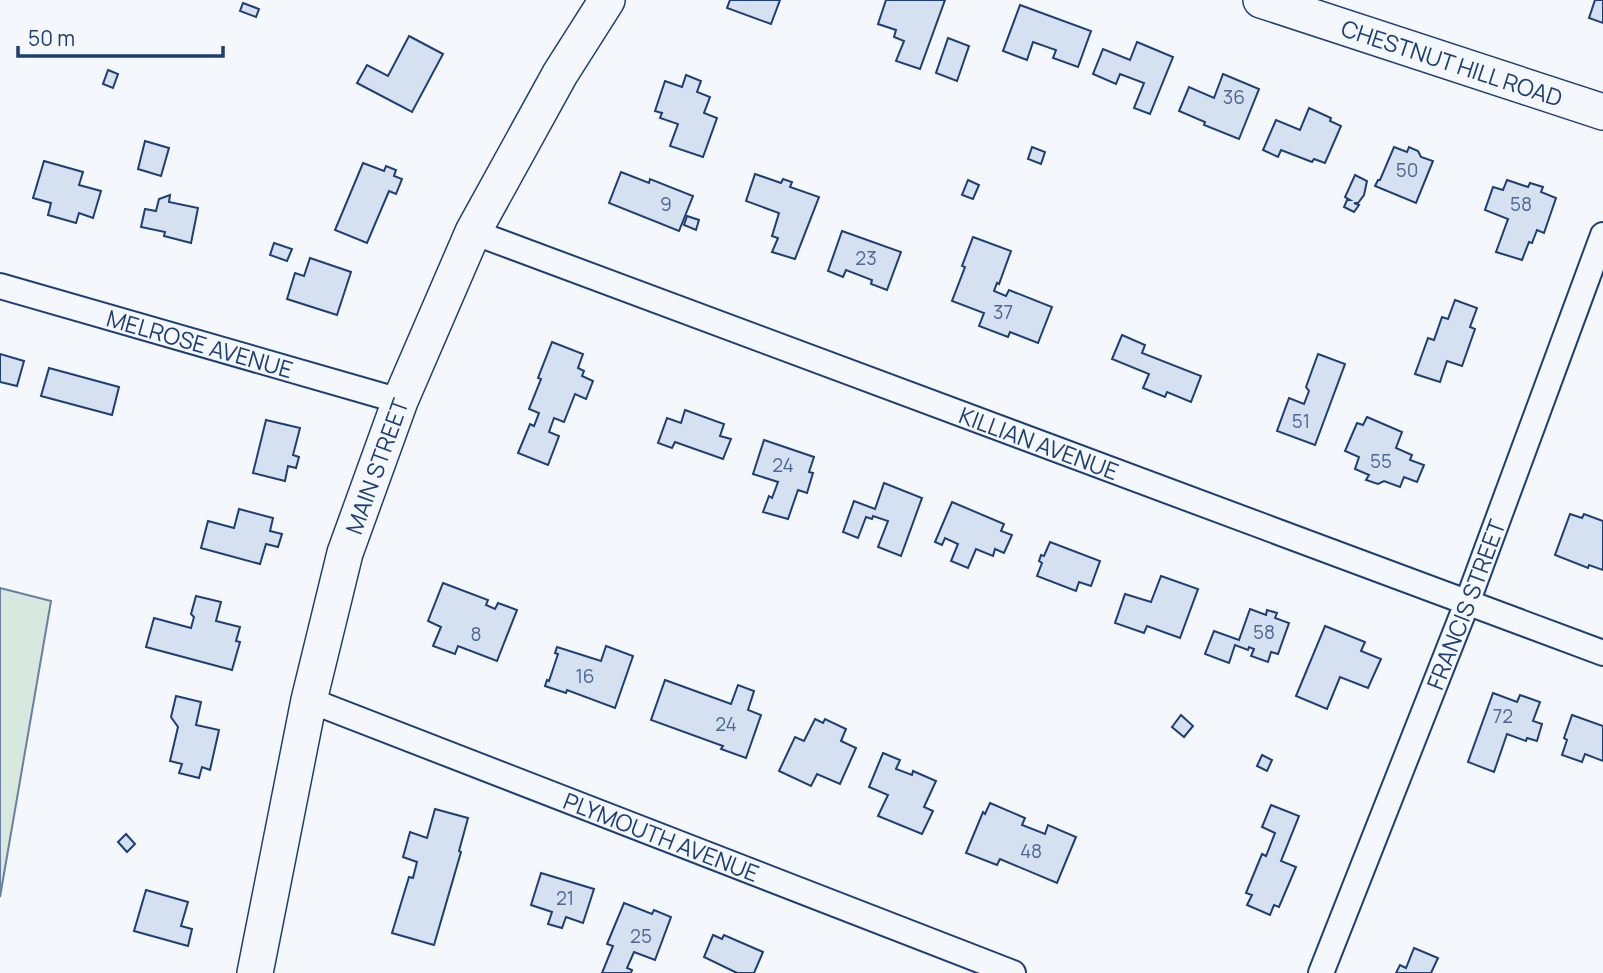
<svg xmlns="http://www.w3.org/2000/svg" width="1603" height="973" font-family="Manrope,sans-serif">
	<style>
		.green { fill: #d7e8df; stroke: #687fa3; stroke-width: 2 }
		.building { fill: #d5e0f0; stroke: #1d3f73; stroke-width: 2 }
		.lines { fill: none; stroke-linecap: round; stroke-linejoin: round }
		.street-casing { stroke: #1d3f73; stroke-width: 28 }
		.secondary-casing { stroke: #1d3f73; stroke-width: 38 }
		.street { stroke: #f4f7fb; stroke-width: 24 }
		.secondary { stroke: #f4f7fb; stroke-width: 35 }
		.labels { text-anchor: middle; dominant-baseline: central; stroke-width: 5; stroke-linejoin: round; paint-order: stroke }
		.number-label { font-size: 19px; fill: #4b6792 }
		.street-label { font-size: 23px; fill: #1d3f73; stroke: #f4f7fb }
	</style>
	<rect width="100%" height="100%" fill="#f4f7fb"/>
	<path class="green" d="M0 588 51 601 0 897Z"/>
	<g class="building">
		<path d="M730 0H780L771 24 727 8Z"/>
		<path d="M886 0H945L920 69 896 61 904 41 894 37 896 30 878 24Z"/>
		<path d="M1595 0H1603V23L1589 18Z"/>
		<path d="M243 3 259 9 256 17 240 11Z"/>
		<path d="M1020 5 1091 31 1078 67 1053 58 1056 50 1033 42 1027 60 1003 51Z"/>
		<path d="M409 36 443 54 412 112 357 83 367 65 388 76Z"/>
		<path d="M948 38 969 46 957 81 936 73Z"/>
		<path d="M1137 42 1173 57 1150 114 1134 108 1144 83 1120 74 1116 84 1093 74 1103 49 1130 60Z"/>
		<path d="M108 70 118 74 113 88 103 84Z"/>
		<path d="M1223 74 1259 89 1239 139 1204 125 1205 122 1179 111 1189 87 1214 98Z"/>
		<path d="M686 75 701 81 697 92 710 97 704 113 717 118 703 157 670 146 678 124 660 118 662 113 655 111 665 81 682 87Z"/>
		<path d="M1309 108 1331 118 1330 121 1341 126 1325 163 1314 159 1312 162 1281 150 1278 157 1263 150 1276 120 1300 130Z"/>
		<path d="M145 141 169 148 161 176 138 169Z"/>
		<path d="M1032 147 1045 152 1041 164 1028 159Z"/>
		<path d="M1394 147 1407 152 1409 147 1418 151 1421 157 1433 161 1416 203 1375 186 1378 180H1380Z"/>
		<path d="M44 161 83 172 79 185 101 191 93 218 79 213 76 223 48 215 51 203 33 198Z"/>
		<path d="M363 163 384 171 386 166 396 170 394 176 402 179 396 194 389 191 367 243 335 230Z"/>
		<path d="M621 172 649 183 650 179 693 196 679 231 609 203Z"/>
		<path d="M755 174 781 183 783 179 792 182 790 187 819 197 795 259 772 252 778 238 772 236 779 213 746 201Z"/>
		<path d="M1355 175 1367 181 1364 195 1358 203H1354L1359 205 1354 212 1344 207 1347 200H1350L1345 197Z"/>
		<path d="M968 180 979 185 973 199 962 195Z"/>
		<path d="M1507 180 1528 187 1530 183 1543 187 1541 192 1556 198 1544 233 1537 230 1532 243 1529 242 1522 260 1496 252 1508 219 1485 210 1493 187 1503 190Z"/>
		<path d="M170 195 169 202 198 208 191 243 164 236 165 232 141 227 145 209 156 211 159 199Z"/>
		<path d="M687 216 699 220 696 230 684 225Z"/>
		<path d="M842 231 901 252 887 290 871 284 872 280 846 270 843 277 828 271Z"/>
		<path d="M973 237 1011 251 999 284 997 283 994 291 1006 296 1009 290 1052 307 1038 343 1010 332 1008 337 979 326 984 313 952 301 965 267 962 266Z"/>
		<path d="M274 243 292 249 287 261 270 255Z"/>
		<path d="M310 258 351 272 337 315 287 299 295 273 304 276Z"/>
		<path d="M1455 300 1477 308 1470 327 1475 329 1462 366 1447 361 1440 382 1415 374 1428 338 1434 340 1442 317 1448 319Z"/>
		<path d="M1122 335 1145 345 1142 353 1201 376 1191 402 1167 392 1165 397 1143 388 1149 374 1112 359Z"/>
		<path d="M552 342 583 354 578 368 584 371 582 376 593 381 586 399 575 394 564 422 554 418 549 432 559 436 548 465 518 453 530 424 534 426 539 413 529 409 541 379 538 378Z"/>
		<path d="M0 354 24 361 17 386 0 382Z"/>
		<path d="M1318 354 1345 364 1315 445 1277 431 1289 398 1304 404 1309 391 1306 387Z"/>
		<path d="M49 368 119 387 112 415 41 396Z"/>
		<path d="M685 410 724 424 720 436 731 439 723 459 675 442 672 448 658 443 667 418 681 423Z"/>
		<path d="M1367 417 1402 432 1396 448 1412 455 1410 460 1424 465 1417 482 1404 477 1400 487 1384 481 1378 484 1366 480 1369 475 1355 469 1359 457 1345 451 1357 423 1363 425Z"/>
		<path d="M266 420 300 428 293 455 299 457 296 468 288 466 285 481 253 473Z"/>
		<path d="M764 440 814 457 809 472 813 473 807 493 798 490 788 519 763 512 769 496 772 498 778 482 753 474Z"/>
		<path d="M884 483 922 498 901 556 878 547 888 521 873 516 872 519 866 517 858 538 843 532 854 501 875 509Z"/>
		<path d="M952 502 1004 524 1001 531 1012 535 1004 553 995 549 993 556 976 549 968 568 951 561 958 544 945 538 942 545 935 542Z"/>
		<path d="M239 509 273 518 270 531 282 534 278 547 266 544 260 564 201 548 208 521 234 528Z"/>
		<path d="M1570 514 1582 518 1584 514 1603 521V570L1589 565 1588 568 1555 555Z"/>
		<path d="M1050 542 1100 561 1091 586 1079 582 1076 591 1037 576 1042 563 1039 561 1041 555 1044 556Z"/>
		<path d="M1161 576 1198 589 1180 638 1147 626 1144 633 1115 623 1125 594 1151 602Z"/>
		<path d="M443 583 488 600 486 605 495 609 498 603 517 610 497 661 458 646 455 654 433 646 441 627 428 621Z"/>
		<path d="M196 596 221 602 216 621 240 627 236 641 240 642 232 670 146 647 154 618 191 628 194 617 191 614Z"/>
		<path d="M1250 609 1266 615 1267 610 1277 613 1275 618 1289 623 1278 654 1271 652 1268 662 1251 656 1254 649 1249 647 1248 650 1235 645 1229 663 1205 654 1214 631 1239 640Z"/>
		<path d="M1325 626 1365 642 1361 651 1381 659 1368 688 1340 677 1327 709 1296 696Z"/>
		<path d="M606 646 633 656 615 708 567 690 566 693 545 686 547 680 549 681 558 654 555 653 557 647 601 661Z"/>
		<path d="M665 680 731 704 738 685 754 691 748 710 761 715 746 758 721 749 723 746 651 720Z"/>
		<path d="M1493 693 1517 702 1520 695 1540 702 1533 721 1542 724 1537 741 1527 738 1526 741 1507 734 1494 772 1468 762Z"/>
		<path d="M176 696 201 702 196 725 219 730 210 770 202 767 199 778 179 773 182 764 170 761 178 727 171 717Z"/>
		<path d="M1181 715 1193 726 1184 737 1172 727Z"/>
		<path d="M1572 715 1603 726V761L1585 754 1582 762 1562 755 1567 740 1564 738Z"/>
		<path d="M815 719 823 723 825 719 846 729 841 741 856 748 840 784 817 774 811 786 779 771 795 737 804 741Z"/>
		<path d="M883 753 900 760 896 769 912 775 913 771 936 781 924 807 933 811 922 834 878 816 888 795 869 787Z"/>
		<path d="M1262 755 1272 760 1267 771 1257 766Z"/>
		<path d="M990 803 1025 818 1022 825 1045 834 1048 825 1076 837 1057 883 1000 859 997 865 966 853 983 812 985 814Z"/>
		<path d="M1271 805 1299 816 1281 861 1296 867 1279 907 1274 905 1270 915 1247 905 1252 895 1246 893 1262 854 1266 856 1275 833 1262 827Z"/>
		<path d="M435 809 468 818 459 851 461 852 434 945 392 933 409 877 413 878 417 862 403 857 410 832 427 838Z"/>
		<path d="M126 834 135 844 127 852 118 842Z"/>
		<path d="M541 873 594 889 583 923 566 917 562 928 548 924 552 912 531 905Z"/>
		<path d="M146 890 188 902 181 926 192 929 188 946 134 931Z"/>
		<path d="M624 903 652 914 654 910 671 917 655 960 634 952 627 968 632 970 631 973H602L613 946 607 944Z"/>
		<path d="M713 935 722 939 724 935 763 952 754 973H737L704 957Z"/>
		<path d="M1414 948 1438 958 1431 973H1396L1400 965 1406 968Z"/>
	</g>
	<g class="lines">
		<defs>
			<g id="street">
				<path id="s1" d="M473 232 1603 653"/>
				<path id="s2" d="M0 286 400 401"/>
				<path id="s3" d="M309 700 1013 973"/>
				<path id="s4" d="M1321 973 1467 603 1603 235"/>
			</g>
			<g id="secondary">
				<path id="s5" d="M1261 0 1603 112"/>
				<path id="s6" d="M255 973 309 700 345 553 400 401 473 232 560 74 607 0"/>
			</g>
		</defs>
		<use href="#street" class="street-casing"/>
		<use href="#secondary" class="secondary-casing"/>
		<use href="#street" class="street"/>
		<use href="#secondary" class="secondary"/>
	</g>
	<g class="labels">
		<g class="number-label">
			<text x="1234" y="97">36</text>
			<text x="1407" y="170">50</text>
			<text x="666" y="204">9</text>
			<text x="1521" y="204">58</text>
			<text x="866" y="258">23</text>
			<text x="1003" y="312">37</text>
			<text x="1301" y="421">51</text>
			<text x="1381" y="461">55</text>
			<text x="783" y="465">24</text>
			<text x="1264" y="632">58</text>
			<text x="476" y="634">8</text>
			<text x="585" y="676">16</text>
			<text x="1503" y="716">72</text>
			<text x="726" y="724">24</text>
			<text x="1031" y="851">48</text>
			<text x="565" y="898">21</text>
			<text x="641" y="936">25</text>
		</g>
		<g class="street-label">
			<text stroke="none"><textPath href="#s5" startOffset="201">CHESTNUT HILL ROAD</textPath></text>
			<text stroke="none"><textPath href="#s2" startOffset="208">MELROSE AVENUE</textPath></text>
			<text stroke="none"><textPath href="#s1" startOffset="604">KILLIAN AVENUE</textPath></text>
			<text stroke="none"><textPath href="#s6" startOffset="522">MAIN STREET</textPath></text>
			<text stroke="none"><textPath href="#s4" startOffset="396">FRANCIS STREET</textPath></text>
			<text stroke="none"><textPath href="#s3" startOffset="378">PLYMOUTH AVENUE</textPath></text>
		</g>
	</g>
	<path d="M18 46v10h205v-10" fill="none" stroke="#1d3f73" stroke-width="3.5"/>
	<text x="28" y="46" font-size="21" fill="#1d3f73" stroke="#f4f7fb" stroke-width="5" paint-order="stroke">50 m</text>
</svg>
